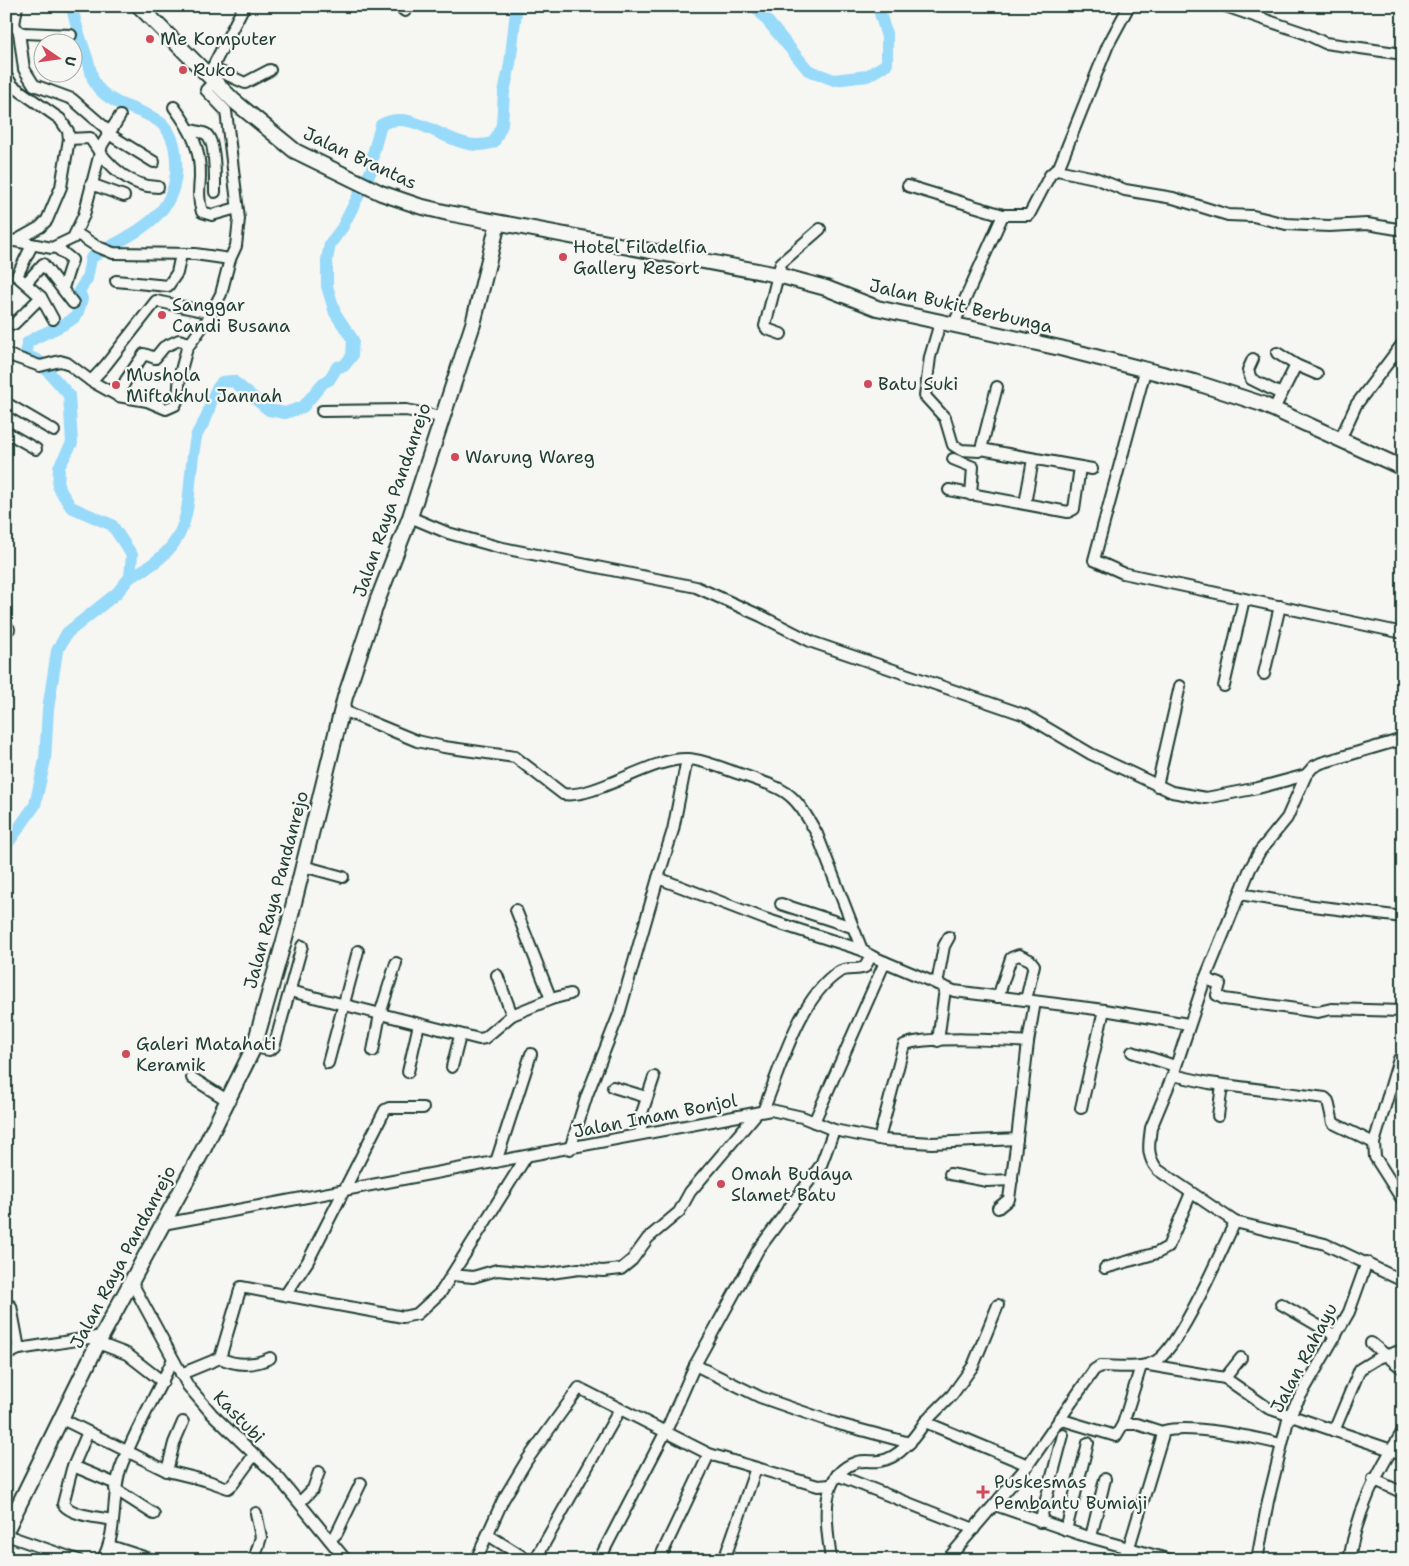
<svg xmlns="http://www.w3.org/2000/svg" width="1409" height="1566" font-family="'Shantell Sans',sans-serif">
	<style>
		.lines { fill: none; stroke-linecap: round; stroke-linejoin: round }
		.river { stroke: #98dafa; stroke-width: 12 }
		.minor-casing { stroke: #1f3d34; stroke-width: 14 }
		.major-casing { stroke: #1f3d34; stroke-width: 18 }
		.minor { stroke: #f6f6f2; stroke-width: 10 }
		.major { stroke: #f6f6f2; stroke-width: 14 }
		.poi-dot { fill: #d1495b; stroke: #f6f6f2; stroke-width: 2 }
		.labels { text-anchor: middle; dominant-baseline: central; stroke-width: 4.5; stroke-linejoin: round; paint-order: stroke }
		.poi-label { font-size: 18px; fill: #1f3d34; stroke: #f6f6f2; text-anchor: start }
		.street-label { font-size: 18px; fill: #1f3d34; stroke: #f6f6f2 }
	</style>
	<rect width="100%" height="100%" fill="#f6f6f2"/>
	<filter id="ink" filterUnits="userSpaceOnUse"><feTurbulence type="fractalNoise" baseFrequency=".02" numOctaves="2"/><feDisplacementMap in="SourceGraphic" scale="10" xChannelSelector="R" yChannelSelector="G"/><feConvolveMatrix kernelMatrix="1 2 1 2 8 2 1 2 1" color-interpolation-filters="sRGB"/></filter>
	<g filter="url(#ink)">
		<g class="lines">
			<g class="river">
				<path d="M755 6 808 70 834 80 867 76 887 64V37L878 6"/>
				<path d="M130 577C202 543 183 500 196 437 198 430 204 424 207 416 212 401 211 396 222 382L233 381 269 410 285 413 303 407 323 383 329 380 337 367 344 366 352 356 353 340 335 313 327 286V260L330 244 342 228 372 169 373 154 381 125C417 104 454 158 494 142L502 125 504 92 510 64 516 11 519 6"/>
				<path d="M6 846 35 805 45 760 48 709 57 651 67 633 117 593 130 577 132 555 112 525 71 507 58 487 59 467 72 443 69 395 39 361 26 355 27 343C42 332 61 329 75 317 79 313 80 304 82 299L79 291 87 279 91 258C132 232 180 219 176 160 175 145 172 133 161 123 143 108 117 108 101 91 91 82 92 72 88 61 82 42 75 26 72 6"/>
			</g>
			<defs>
				<g id="minor">
					<path d="M398 6 405 11"/>
					<path d="M1225 6 1304 33 1325 43 1403 54"/>
					<path d="M6 23 14 25 19 32 24 33 71 35"/>
					<path d="M14 25 17 6"/>
					<path d="M19 32 24 69 34 85 72 99 109 131"/>
					<path d="M212 68 245 83 270 70"/>
					<path d="M6 76 13 86 60 119 68 131 69 139 61 187 47 220 40 227 15 241 6 240"/>
					<path d="M208 76 244 6"/>
					<path d="M174 107C191 130 201 148 200 178 199 190 198 200 202 212L212 215 237 208"/>
					<path d="M191 130C195 131 202 132 206 134 216 141 215 180 215 192"/>
					<path d="M107 133 154 162"/>
					<path d="M69 139 90 138C105 162 128 187 158 187"/>
					<path d="M1057 170 1095 178 1125 190 1173 198 1228 215 1253 216 1286 224 1329 226 1367 224 1403 230"/>
					<path d="M91 184 124 196"/>
					<path d="M908 186 1003 215H1029L1050 175 1059 167 1108 45 1129 6"/>
					<path d="M76 233 96 246 113 253 195 254 230 259"/>
					<path d="M15 241 52 248 73 238 84 215 102 145 120 116"/>
					<path d="M32 245 17 276 41 297 53 319"/>
					<path d="M56 247 72 260 63 288"/>
					<path d="M116 281 168 286 177 273 181 254"/>
					<path d="M26 283 43 264 73 303"/>
					<path d="M940 323 930 357 925 396 945 418 953 445 961 450 979 451 981 449 997 387"/>
					<path d="M14 324 41 297"/>
					<path d="M953 326 1003 215"/>
					<path d="M781 334 767 329 765 326 781 263 820 229"/>
					<path d="M1277 353 1296 365 1317 374"/>
					<path d="M6 354 40 366 60 361 67 363 91 381 118 396 147 401 166 409 175 405 178 399 180 374 187 348 208 319 221 294 230 259 236 246 239 219 226 111 206 90 214 82"/>
					<path d="M1253 359 1248 370 1251 379 1281 394"/>
					<path d="M1145 371 1094 560 1123 573 1403 633"/>
					<path d="M91 381 105 366 156 301 212 313"/>
					<path d="M118 396 126 380 144 354 155 358 164 347 179 340 190 343"/>
					<path d="M6 403 54 431"/>
					<path d="M1274 409 1296 365"/>
					<path d="M322 411 406 410 441 417"/>
					<path d="M6 432 36 449"/>
					<path d="M1340 440 1356 405 1403 343"/>
					<path d="M981 449 1092 469"/>
					<path d="M953 459 973 467 971 495"/>
					<path d="M949 490 1068 512 1074 509 1080 467"/>
					<path d="M1025 504 1033 459"/>
					<path d="M410 517 448 533 498 547 696 587 761 616 812 642 1025 715 1091 754 1172 792 1206 798 1258 788 1306 775"/>
					<path d="M6 626 9 629"/>
					<path d="M1264 674 1280 606"/>
					<path d="M1224 686 1244 599"/>
					<path d="M342 710 417 741 444 747 515 757 563 794C596 799 652 757 688 759 706 760 726 770 743 775 789 791 793 791 817 834L862 950 871 956 954 991 1104 1010 1188 1024"/>
					<path d="M1403 739 1321 763 1313 767 1306 775 1287 818 1260 851 1250 869 1205 979 1173 1075 1151 1128C1149 1144 1146 1156 1158 1170L1235 1222 1325 1244 1403 1281"/>
					<path d="M1157 786 1180 686"/>
					<path d="M303 866 343 877"/>
					<path d="M658 878 673 830 687 759"/>
					<path d="M1240 894 1305 905 1403 917"/>
					<path d="M781 904 852 927"/>
					<path d="M516 910 551 999 570 994"/>
					<path d="M1205 979 1220 984 1217 995 1224 999 1318 1012 1331 1009 1403 1011"/>
					<path d="M937 984 944 946 949 937"/>
					<path d="M290 991 479 1039 485 1038 512 1015 497 975"/>
					<path d="M998 997 1011 958 1019 955 1030 960 1034 965 1026 1000"/>
					<path d="M512 1015 551 999"/>
					<path d="M938 1041 945 989"/>
					<path d="M254 1047 269 1050 274 1047 302 946"/>
					<path d="M373 1051 380 1014 396 963"/>
					<path d="M1132 1052 1175 1066"/>
					<path d="M328 1063 358 951"/>
					<path d="M452 1067 460 1036"/>
					<path d="M408 1072 419 1024"/>
					<path d="M1173 1075 1209 1083 1325 1098 1328 1101 1333 1123 1374 1143 1375 1157 1403 1201"/>
					<path d="M192 1078 227 1100"/>
					<path d="M613 1087 646 1097"/>
					<path d="M1081 1108 1104 1010"/>
					<path d="M763 1111C781 1068 798 999 839 972 847 967 857 971 865 967L871 956"/>
					<path d="M1218 1116 1222 1085"/>
					<path d="M814 1122 885 962"/>
					<path d="M641 1133V1116L654 1077"/>
					<path d="M879 1139 904 1045C922 1036 1005 1040 1028 1042"/>
					<path d="M1374 1143 1399 1059"/>
					<path d="M570 1149 587 1095 619 1014 658 878 765 919 862 950"/>
					<path d="M496 1162 531 1054"/>
					<path d="M950 1174 987 1181 1012 1180"/>
					<path d="M998 1208 1009 1199 1017 1139"/>
					<path d="M163 1224 771 1110 802 1117 834 1130 884 1140 932 1143 1017 1139 1028 1042 1035 1002"/>
					<path d="M1105 1268 1157 1253 1168 1247 1191 1193"/>
					<path d="M452 1275 473 1277 497 1270 544 1274 579 1269 603 1271 621 1269 632 1260 648 1238 679 1212 690 1192 757 1113"/>
					<path d="M131 1281 188 1386 212 1414 278 1477 346 1560"/>
					<path d="M286 1294 308 1261 385 1110 389 1108H423"/>
					<path d="M1281 1304 1336 1336"/>
					<path d="M11 1306 19 1349"/>
					<path d="M98 1343 127 1354 163 1382"/>
					<path d="M1371 1343 1403 1369"/>
					<path d="M6 1355 19 1349 102 1336"/>
					<path d="M220 1358C237 1366 253 1366 270 1358"/>
					<path d="M695 1365 760 1397 835 1423 910 1443"/>
					<path d="M1149 1365 1225 1378 1268 1408 1403 1454"/>
					<path d="M181 1374 220 1358 241 1287 403 1317 417 1314 441 1292 526 1157"/>
					<path d="M1225 1378 1241 1358"/>
					<path d="M60 1418 167 1471 174 1443 183 1422"/>
					<path d="M1059 1419 1116 1436 1123 1424 1141 1366"/>
					<path d="M925 1422 952 1395 973 1366 998 1305"/>
					<path d="M1123 1424H1137L1162 1432"/>
					<path d="M1334 1431 1360 1369 1378 1358 1403 1350"/>
					<path d="M88 1432 72 1469 63 1504C72 1516 98 1517 112 1520"/>
					<path d="M73 1466 116 1484"/>
					<path d="M167 1471 208 1481 228 1488 233 1484 254 1455"/>
					<path d="M837 1475 974 1529"/>
					<path d="M1373 1479 1403 1493"/>
					<path d="M115 1489 154 1514"/>
					<path d="M300 1502 313 1489 319 1472"/>
					<path d="M995 1505 1079 1534 1171 1560"/>
					<path d="M1040 1522 1063 1435"/>
					<path d="M1066 1530 1088 1443"/>
					<path d="M6 1535 78 1560"/>
					<path d="M488 1535 528 1560"/>
					<path d="M1091 1537 1105 1479"/>
					<path d="M330 1540 337 1533 361 1483"/>
					<path d="M110 1546 153 1560"/>
					<path d="M102 1560C118 1533 111 1499 120 1470 133 1432 156 1396 173 1359"/>
					<path d="M254 1560 261 1537 256 1513"/>
					<path d="M476 1560 503 1500 527 1460 579 1388 709 1454 818 1486 831 1485"/>
					<path d="M535 1560 620 1409"/>
					<path d="M599 1560 666 1431 695 1365 758 1250 821 1165 834 1130"/>
					<path d="M659 1560 709 1454"/>
					<path d="M724 1560 756 1468"/>
					<path d="M831 1560C827 1527 816 1475 857 1462 864 1460 873 1462 880 1461 900 1458 915 1437 925 1422L1028 1465"/>
					<path d="M947 1560 1028 1465 1094 1370 1100 1366C1118 1366 1140 1370 1156 1361 1180 1347 1221 1251 1235 1222"/>
					<path d="M1123 1560 1129 1547 1164 1431C1190 1424 1253 1437 1281 1444"/>
					<path d="M1257 1560 1268 1501 1289 1416 1349 1312 1367 1262"/>
					<path d="M1349 1560C1357 1511 1377 1472 1403 1431"/>
				</g>
				<g id="major">
					<path d="M139 6 234 101 295 151 381 193 419 206 448 213 778 275 826 288 877 308 1060 348 1194 382 1262 404 1403 468"/>
					<path d="M6 1531 98 1343 203 1150 254 1047 288 927 345 697 378 599 410 517 473 324 498 223"/>
				</g>
			</defs>
			<use href="#minor" class="minor-casing"/>
			<use href="#major" class="major-casing"/>
			<use href="#minor" class="minor"/>
			<use href="#major" class="major"/>
		</g>
	</g>
	<g class="poi-dot">
		<circle cx="150" cy="39" r="5"/>
		<circle cx="183" cy="70" r="5"/>
		<circle cx="563" cy="257" r="5"/>
		<circle cx="162" cy="315" r="5"/>
		<circle cx="868" cy="384" r="5"/>
		<circle cx="116" cy="385" r="5"/>
		<circle cx="455" cy="457" r="5"/>
		<circle cx="126" cy="1054" r="5"/>
		<circle cx="721" cy="1184" r="5"/>
		<path d="M980.5 1484.5h5v5h5v5h-5v5h-5v-5h-5v-5h5z"/>
	</g>
	<g class="labels">
		<g class="poi-label">
			<text x="160" y="39">Me Komputer</text>
			<text x="193" y="70">Ruko</text>
			<text x="573" y="247">Hotel Filadelfia<tspan x="573" dy="21">Gallery Resort</tspan></text>
			<text x="172" y="305">Sanggar<tspan x="172" dy="21">Candi Busana</tspan></text>
			<text x="126" y="375">Mushola<tspan x="126" dy="21">Miftakhul Jannah</tspan></text>
			<text x="878" y="384">Batu Suki</text>
			<text x="465" y="457">Warung Wareg</text>
			<text x="136" y="1044">Galeri Matahati<tspan x="136" dy="21">Keramik</tspan></text>
			<text x="731" y="1174">Omah Budaya<tspan x="731" dy="21">Slamet Batu</tspan></text>
			<text x="994" y="1482">Puskesmas<tspan x="994" dy="21">Pembantu Bumiaji</tspan></text>
		</g>
		<g class="street-label">
			<text transform="translate(360 158) rotate(25)">Jalan Brantas</text>
			<text transform="translate(961 306) rotate(13)">Jalan Bukit Berbunga</text>
			<text transform="translate(392 500) rotate(-71)">Jalan Raya Pandanrejo</text>
			<text transform="translate(276 890) rotate(-75)">Jalan Raya Pandanrejo</text>
			<text transform="translate(655 1116) rotate(-11)">Jalan Imam Bonjol</text>
			<text transform="translate(123 1257) rotate(-62)">Jalan Raya Pandanrejo</text>
			<text transform="translate(1304 1358) rotate(-62)">Jalan Rahayu</text>
			<text transform="translate(239 1417) rotate(46)">Kastubi</text>
		</g>
	</g>
	<rect width="1409" height="1566" fill="none" stroke="#f6f6f2" stroke-width="25"/>
	<rect x="12" y="12" width="1384" height="1541" fill="none" stroke="#1f3d34" stroke-width="2" filter="url(#ink)"/>
	<g transform="translate(58 58) rotate(103)"><circle r="24" fill="#f6f6f2" stroke="#a0aca6"/>
	<path d="M0-4L9 19L0 12L-9 19Z" fill="#d1495b"/>
	<text y="-8" font-size="14" font-weight="bold" text-anchor="middle" fill="#1f3d34">U</text>
	</g>
</svg>
